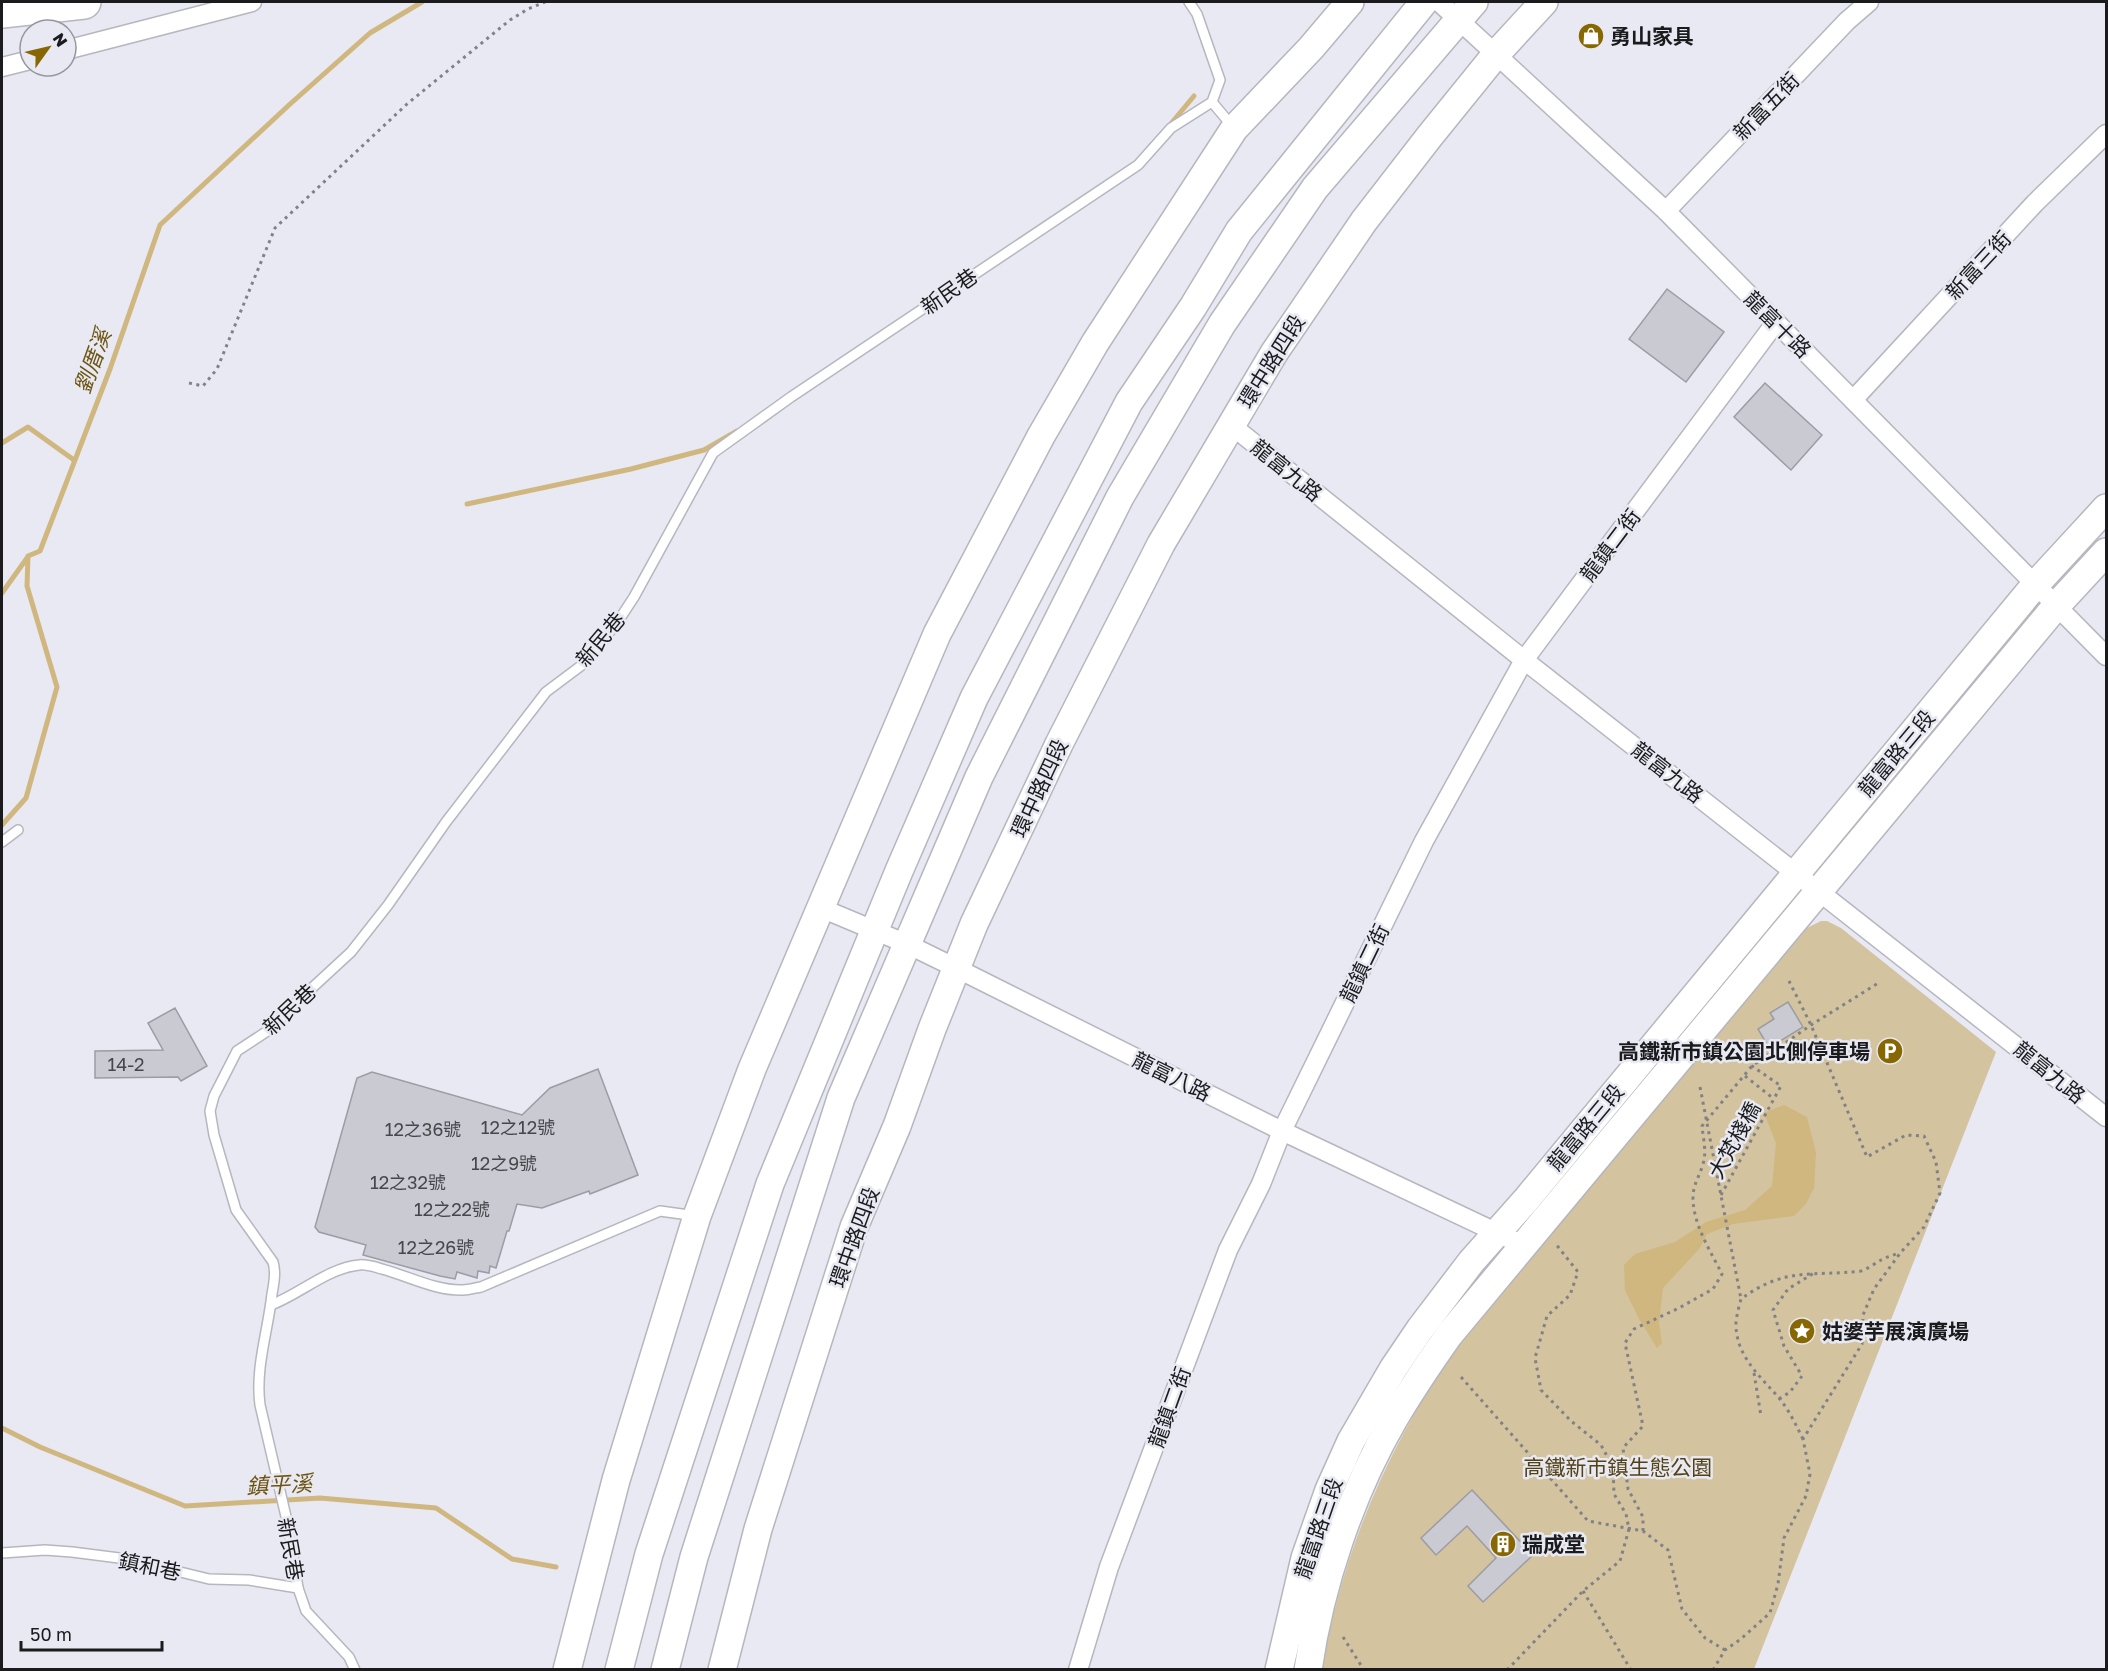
<svg xmlns="http://www.w3.org/2000/svg" width="2108" height="1671" font-family="'Golos Text','Noto Sans TC',sans-serif">
	<style>
		.green { fill: #d3c39e }
		.forest { fill: #cfb77f }
		.lines { fill: none; stroke-linecap: round; stroke-linejoin: round }
		.stream { stroke: #cfb77f; stroke-width: 5 }
		.building { fill: #c9cad2; stroke: #9b9ca4; stroke-width: 1.5 }
		.lane-casing { stroke: #b6b6bf; stroke-width: 12 }
		.street-casing { stroke: #b6b6bf; stroke-width: 21 }
		.secondary-casing { stroke: #b6b6bf; stroke-width: 30 }
		.highway-casing { stroke: #b6b6bf; stroke-width: 36 }
		.path { stroke: #818288; stroke-width: 3; stroke-dasharray: 3 4.5; stroke-linecap: butt }
		.lane { stroke: #fff; stroke-width: 9 }
		.street { stroke: #fff; stroke-width: 18 }
		.secondary { stroke: #fff; stroke-width: 27 }
		.highway { stroke: #fff; stroke-width: 33 }
		.labels { text-anchor: middle; dominant-baseline: central; stroke-width: 5; stroke-linejoin: round; paint-order: stroke }
		.number-label { font-size: 18px; fill: #46474b }
		.poi-label { font-size: 21px; font-weight: bold; fill: #1b1b1e; stroke: #e8e9f2; text-anchor: start }
		.street-label { font-size: 21px; fill: #1b1b1e; stroke: #e8e9f2 }
		.park-label { font-size: 21px; fill: #534215; stroke: #e8e9f2 }
		.water-label { font-size: 22px; font-style: italic; fill: #6d5411; stroke: #e8e9f2 }
	</style>
	<rect width="100%" height="100%" fill="#e8e9f2"/>
	<path class="green" d="M1821 921H1827L1841 928 1996 1052 1754 1669 1322 1670C1342 1550 1391 1439 1461 1341L1803 930Z"/>
	<path class="forest" d="M1784 1105 1807 1117 1816 1153 1814 1188 1806 1204 1794 1216 1733 1224 1707 1234 1700 1248 1663 1288 1659 1323 1662 1343 1657 1348 1639 1319 1625 1290 1624 1265 1635 1254 1675 1242 1706 1222 1745 1210 1772 1186 1776 1143 1764 1113Z"/>
	<g class="lines">
		<g class="stream">
			<path d="M1169 126 1194 96"/>
			<path d="M2 443 28 427 74 460"/>
			<path d="M467 504 631 469 704 450 737 431"/>
			<path d="M2 593 27 558"/>
			<path d="M2 825 26 798 57 687 27 586 28 556 40 551 110 369 160 225 289 105 370 33 422 2"/>
			<path d="M2 1428 40 1447 185 1506 320 1498 436 1508 512 1559 556 1567"/>
		</g>
	</g>
	<g class="building">
		<path d="M1667 289 1724 332 1686 382 1629 339Z"/>
		<path d="M1765 383 1822 435 1791 470 1734 417Z"/>
		<path d="M1788 1002 1803 1027 1769 1048 1758 1029 1774 1019 1770 1013Z"/>
		<path d="M175 1008 207 1066 181 1081 178 1077 95 1078V1051L163 1050 148 1023Z"/>
		<path d="M598 1069 638 1175 590 1194 589 1191 542 1208 517 1204 509 1231H507L496 1268 490 1266 489 1273 478 1271 477 1278 457 1272 455 1279 440 1276 363 1255 366 1245 319 1232 315 1227 357 1078 372 1072 522 1115 550 1088Z"/>
		<path d="M1472 1490 1533 1555 1483 1602 1468 1586 1496 1558 1467 1526 1436 1555 1421 1538Z"/>
	</g>
	<g class="lines">
		<defs>
			<g id="lane">
				<path d="M1189 2 1197 14 1220 80 1212 102"/>
				<path d="M2 842 18 830"/>
				<path d="M271 1305C300 1294 328 1268 359 1265 366 1264 375 1267 382 1269 408 1276 436 1291 463 1290 469 1290 475 1288 481 1287L660 1211 696 1216"/>
				<path d="M2 1553 45 1550 72 1552 127 1559 209 1579 249 1580 298 1588"/>
				<path d="M355 1670 349 1657 306 1611 298 1588 288 1525 260 1405C255 1368 268 1331 272 1294 274 1283 276 1272 273 1262L236 1210 214 1135 210 1111 214 1096 237 1051 269 1030 299 1000 351 952 388 905 446 822 546 692 582 665 617 623 634 597 713 453 791 397 1138 165 1171 128 1212 102 1233 127"/>
			</g>
			<g id="street">
				<path d="M1439 2 1666 211 2106 656"/>
				<path d="M66 50 252 2"/>
				<path d="M2 67 30 60"/>
				<path d="M1666 211 1847 21 1869 2"/>
				<path d="M1853 400 2035 203 2106 134"/>
				<path d="M1231 425 1524 660 2106 1117"/>
				<path d="M821 908 907 944 956 968 1282 1131 1523 1245"/>
				<path d="M1078 1670 1109 1567 1228 1250 1261 1184 1282 1131 1424 841 1524 660 1776 322"/>
			</g>
			<g id="secondary">
				<path d="M567 1670 616 1480 697 1216 752 1069 937 634 1041 436 1095 343 1234 129 1311 48 1350 2"/>
				<path d="M619 1670 649 1554 770 1184 899 871 974 698 1129 402 1193 307 1239 231 1424 2"/>
				<path d="M665 1670 694 1557 841 1098 979 777 1120 497 1222 324 1315 188 1474 2"/>
				<path d="M722 1670 758 1529 854 1227 897 1126 932 1029 974 924 1059 744 1161 544 1274 353 1364 221 1429 137 1497 53 1544 2"/>
				<path d="M1279 1670 1305 1558 1329 1490 1351 1441 1393 1369 1420 1329 1471 1262 1526 1200 2035 585 2106 508"/>
				<path d="M1308 1670C1320 1585 1351 1493 1394 1419 1411 1390 1430 1362 1449 1335L2057 605 2106 552"/>
			</g>
			<path id="highway" d="M2 11 84 2"/>
		</defs>
		<use href="#lane" class="lane-casing"/>
		<use href="#street" class="street-casing"/>
		<use href="#secondary" class="secondary-casing"/>
		<use href="#highway" class="highway-casing"/>
		<g class="path">
			<path d="M189 383 203 386 217 369 275 228 407 104 510 20 528 9 545 2"/>
			<path d="M1745 1076 1774 1099"/>
			<path d="M1700 1087 1741 1299"/>
			<path d="M1721 1195 1781 1086 1752 1066 1736 1045"/>
			<path d="M1754 1373 1761 1416"/>
			<path d="M1461 1377 1588 1521 1643 1531 1668 1550 1682 1609 1705 1638 1725 1650"/>
			<path d="M1779 1399 1790 1392 1802 1376 1784 1346 1773 1310 1788 1289 1814 1273"/>
			<path d="M1803 1439C1796 1425 1789 1410 1779 1398 1759 1375 1735 1355 1736 1322 1737 1314 1739 1306 1741 1299 1786 1266 1812 1277 1861 1271 1868 1269 1875 1263 1881 1260 1887 1257 1893 1255 1899 1253"/>
			<path d="M1643 1531V1517L1628 1489 1623 1448 1643 1426 1625 1343 1634 1329 1679 1308 1713 1289 1722 1274C1710 1250 1692 1223 1693 1195 1694 1183 1700 1175 1703 1164 1707 1152 1703 1138 1702 1126L1752 1066 1811 1025 1880 982"/>
			<path d="M1583 1591 1631 1670"/>
			<path d="M1343 1637 1364 1670"/>
			<path d="M1507 1670 1583 1591 1620 1561 1629 1529 1626 1514 1614 1494 1613 1467 1601 1445 1571 1421 1541 1390 1535 1358 1547 1316 1570 1295 1578 1272 1555 1243"/>
			<path d="M1713 1670 1725 1650 1741 1639 1770 1613 1778 1584 1784 1538 1806 1496 1810 1474 1803 1439 1862 1344 1863 1315 1874 1289 1901 1252 1924 1227 1940 1193 1936 1162 1924 1136 1906 1135 1867 1157 1811 1025 1789 981"/>
		</g>
		<use href="#lane" class="lane"/>
		<use href="#street" class="street"/>
		<use href="#secondary" class="secondary"/>
		<use href="#highway" class="highway"/>
	</g>
	<defs>
		<symbol id="shop-disc" viewBox="-11 -11 22 22"><circle r="9.5" fill="#876702" stroke="#e8e9f2"/><path d="M-5-2.5h2.3a2.7 3.5 0 0 1 5.4 0H5L5.5 6h-11ZM-1.5-2.5h3a1.5 2.3 0 0 0-3 0Z" fill="#fff"/></symbol>
		<symbol id="parking-disc" viewBox="-11 -11 22 22"><circle r="9.5" fill="#876702" stroke="#e8e9f2"/><path d="M-3.5-5.5H1a3.5 3.5 0 0 1 0 7H-1V5.5H-3.5ZM-1-3.4V-.6H.8a1.4 1.4 0 0 0 0-2.8Z" fill="#fff"/></symbol>
		<symbol id="sight-disc" viewBox="-11 -11 22 22"><circle r="9.5" fill="#876702" stroke="#e8e9f2"/><path d="M0-6L1.8-2.2L6-1.7L2.9 1.2L3.7 5.4L0 3.3L-3.7 5.4L-2.9 1.2L-6-1.7L-1.8-2.2Z" fill="#fff"/></symbol>
		<symbol id="building-disc" viewBox="-11 -11 22 22"><circle r="9.5" fill="#876702" stroke="#e8e9f2"/><path d="M-4-6H4V6H1V3H-1V6H-4ZM-2.5-4.3h1.7v1.8h-1.7ZM.8-4.3h1.7v1.8H.8ZM-2.5-1h1.7V.8h-1.7ZM.8-1h1.7V.8H.8Z" fill="#fff"/></symbol>
	</defs>
	<g fill-rule="evenodd">
		<use href="#shop-disc" x="1576" y="21" width="30" height="30"/>
		<use href="#parking-disc" x="1875" y="1036" width="30" height="30"/>
		<use href="#sight-disc" x="1787" y="1316" width="30" height="30"/>
		<use href="#building-disc" x="1488" y="1529" width="30" height="30"/>
	</g>
	<g class="labels">
		<g class="number-label">
			<text x="126" y="1064">14-2</text>
			<text x="518" y="1127">12之12號</text>
			<text x="423" y="1129">12之36號</text>
			<text x="504" y="1163">12之9號</text>
			<text x="408" y="1182">12之32號</text>
			<text x="452" y="1209">12之22號</text>
			<text x="436" y="1247">12之26號</text>
		</g>
		<g class="poi-label">
			<text x="1610" y="36">勇山家具</text>
			<text x="1870" y="1051" text-anchor="end">高鐵新市鎮公園北側停車場</text>
			<text x="1822" y="1331">姑婆芋展演廣場</text>
			<text x="1522" y="1544">瑞成堂</text>
		</g>
		<g class="street-label">
			<text transform="translate(1766 106) rotate(-46)">新富五街</text>
			<text transform="translate(1978 265) rotate(-47)">新富三街</text>
			<text transform="translate(949 291) rotate(-35)">新民巷</text>
			<text transform="translate(1778 324) rotate(45)">龍富十路</text>
			<text transform="translate(1271 361) rotate(-58)">環中路四段</text>
			<text transform="translate(1287 470) rotate(39)">龍富九路</text>
			<text transform="translate(1610 545) rotate(-53)">龍鎮二街</text>
			<text transform="translate(600 639) rotate(-50)">新民巷</text>
			<text transform="translate(1896 753) rotate(-50)">龍富路三段</text>
			<text transform="translate(1668 772) rotate(38)">龍富九路</text>
			<text transform="translate(1039 788) rotate(-65)">環中路四段</text>
			<text transform="translate(1364 963) rotate(-64)">龍鎮二街</text>
			<text transform="translate(289 1009) rotate(-43)">新民巷</text>
			<text transform="translate(2050 1072) rotate(39)">龍富九路</text>
			<text transform="translate(1172 1076) rotate(26)">龍富八路</text>
			<text transform="translate(1585 1127) rotate(-50)">龍富路三段</text>
			<text transform="translate(1734 1140) rotate(-61)">大梵棧橋</text>
			<text transform="translate(854 1237) rotate(-70)">環中路四段</text>
			<text transform="translate(1169 1407) rotate(-70)">龍鎮二街</text>
			<text transform="translate(1318 1528) rotate(-71)">龍富路三段</text>
			<text transform="translate(291 1549) rotate(80)">新民巷</text>
			<text transform="translate(150 1566) rotate(12)">鎮和巷</text>
		</g>
		<g class="park-label">
			<text x="1618" y="1467">高鐵新市鎮生態公園</text>
		</g>
		<g class="water-label">
			<text transform="translate(92 361) rotate(-70)">劉厝溪</text>
			<text transform="translate(279 1484) rotate(-3)">鎮平溪</text>
		</g>
	</g>
	<rect width="2108" height="1671" fill="none" stroke="#1b1b1e" stroke-width="6"/>
	<g transform="translate(48 48) rotate(56)"><circle r="28" fill="#e8e9f2" stroke="#96979d" stroke-width="1.5"/>
	<path d="M0-4.5L10 22L0 15L-10 22Z" fill="#876702"/>
	<text y="-9" font-size="16" font-weight="bold" text-anchor="middle" fill="#1b1b1e">N</text>
	</g>
	<path d="M21 1641v9h141v-9" fill="none" stroke="#1b1b1e" stroke-width="3"/>
	<text x="30" y="1641" font-size="18" fill="#1b1b1e" stroke="#e8e9f2" stroke-width="4.5" paint-order="stroke">50 m</text>
</svg>
